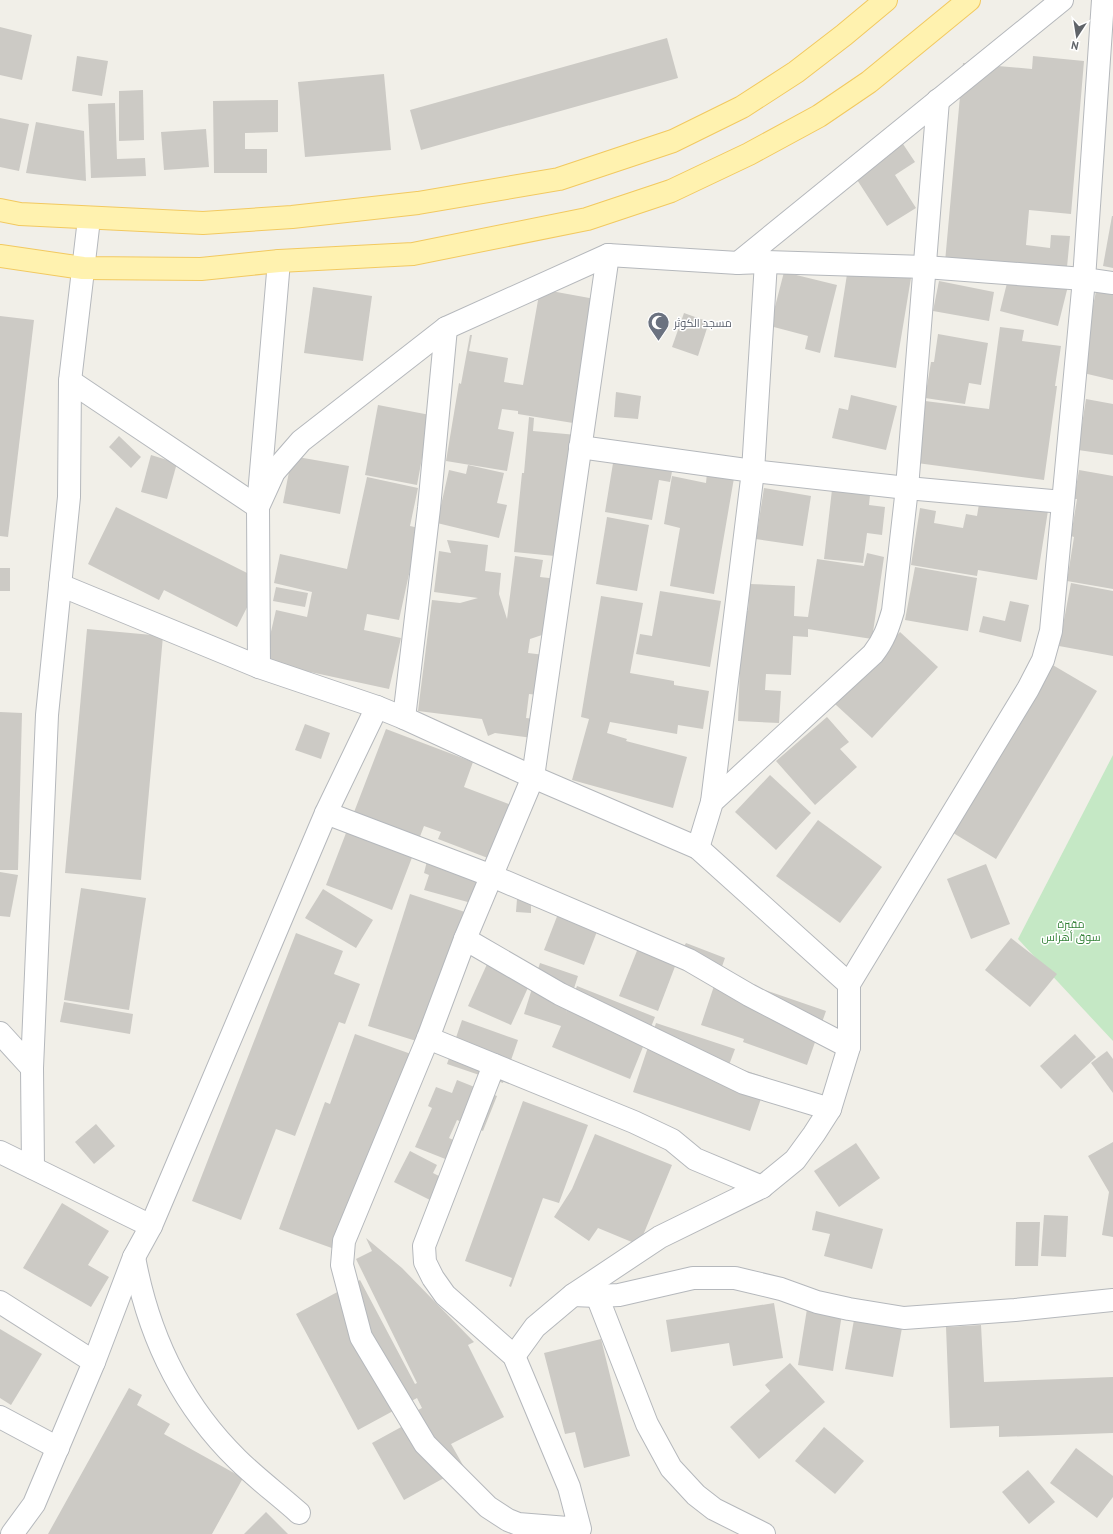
<svg xmlns="http://www.w3.org/2000/svg" width="1113" height="1534" font-family="'PT Sans',Cairo,sans-serif">
	<style>
		.green { fill: #c5e8c5 }
		.building { fill: #cccac5 }
		.lines { fill: none; stroke-linecap: round; stroke-linejoin: round }
		.minor-casing { stroke: #b5b8bc; stroke-width: 24 }
		.primary-casing { stroke: #f2c960; stroke-width: 24 }
		.minor { stroke: #fff; stroke-width: 22 }
		.primary { stroke: #fff2af; stroke-width: 22 }
		.labels { text-anchor: middle; dominant-baseline: central; stroke-width: 3; stroke-linejoin: round; paint-order: stroke }
		.worship-label { font-size: 11px; fill: #5b616d; stroke: #fff; text-anchor: start }
		.park-label { font-size: 11px; fill: #348238; stroke: #fff }
	</style>
	<rect width="100%" height="100%" fill="#f1efe8"/>
	<path class="green" d="M1113 755V1041L1018 939Z"/>
	<g class="building">
		<path d="M0 27 32 35 22 80 0 75Z"/>
		<path d="M667 38 678 78 421 150 410 110Z"/>
		<path d="M77 56 108 61 102 96 72 91Z"/>
		<path d="M1033 56 1084 61 1071 214 1029 210 1026 245 1050 248 1051 235 1070 236 1067 267 981 260 980 265 945 262 963 63 1032 69Z"/>
		<path d="M384 74 391 150 305 157 298 82Z"/>
		<path d="M143 90 144 140 119 141V91Z"/>
		<path d="M278 100V132L245 133V149H267V173H214L213 101Z"/>
		<path d="M115 103 117 159 145 158 146 176 91 178 88 104Z"/>
		<path d="M0 118 29 124 19 171 0 167Z"/>
		<path d="M36 122 84 131 86 181 26 173Z"/>
		<path d="M206 129 209 167 164 170 161 132Z"/>
		<path d="M899 138 915 162 895 175 916 208 887 226 850 169Z"/>
		<path d="M1112 216H1113V268L1103 266Z"/>
		<path d="M848 268 911 278 896 368 834 357Z"/>
		<path d="M1010 271 1068 286 1058 326 1000 311Z"/>
		<path d="M784 272 837 285 820 353 805 349 808 336 770 326Z"/>
		<path d="M939 281 994 292 989 321 933 311Z"/>
		<path d="M1098 282 1113 286V380L1079 372Z"/>
		<path d="M313 287 372 296 363 361 304 353Z"/>
		<path d="M540 289 595 299 573 423 518 414V411L502 409 498 429 514 432 507 471 446 461 459 383 461 384 470 335H472L469 351 508 358 504 382 523 385Z"/>
		<path d="M684 313 709 322 698 356 672 347Z"/>
		<path d="M0 316 34 320 8 537 0 536Z"/>
		<path d="M1000 327 1024 330 1022 341 1061 346 1055 386H1057L1044 480 917 463 925 401 989 409Z"/>
		<path d="M938 334 988 343 981 385 969 383 965 404 925 398 931 362H934Z"/>
		<path d="M616 392 641 396 638 419 614 417Z"/>
		<path d="M851 395 897 406 886 450 832 438 839 408 848 410Z"/>
		<path d="M1086 399 1113 404V455L1078 450Z"/>
		<path d="M378 405 430 415 417 485 365 475Z"/>
		<path d="M529 417 534 418 533 431 577 435 565 557 514 552 522 473H524Z"/>
		<path d="M119 436 141 457 131 468 109 447Z"/>
		<path d="M615 451 674 461 670 482 659 480 652 520 605 512Z"/>
		<path d="M151 455 177 463 167 499 141 492Z"/>
		<path d="M292 456 349 466 340 514 283 503Z"/>
		<path d="M468 465 504 473 497 503 507 505 499 538 437 523 449 470 466 474Z"/>
		<path d="M1079 470 1113 476V589L1067 581 1074 537 1071 536 1077 499H1074Z"/>
		<path d="M707 473 734 478 714 594 670 586 680 528 664 524 672 476 706 483Z"/>
		<path d="M367 477 418 488 410 526 419 528 399 620 367 614 364 630 401 638 389 689 264 662 276 610 307 617 312 592 274 583 280 554 347 569Z"/>
		<path d="M833 481 871 485 869 505 885 507 882 535 867 533 863 563 824 559Z"/>
		<path d="M764 488 811 496 803 546 756 539Z"/>
		<path d="M980 498H1050L1037 580 978 570 977 576 911 565 920 508 936 511 934 523 963 528 966 514 977 516Z"/>
		<path d="M116 507 261 580 237 627 164 590 159 600 88 564Z"/>
		<path d="M607 517 649 525 637 591 596 584Z"/>
		<path d="M447 540 488 545 485 571 501 573 499 594 507 619 515 556 543 560 540 577 567 580 560 629 530 639 528 653 553 656 548 696 529 694 526 718 543 720 540 739 495 733 488 736 482 719 418 711 432 600 460 603 478 598 434 592 439 551 451 553Z"/>
		<path d="M867 553 884 557 872 639 808 629V637L793 636 791 675 766 674 765 690 781 691 779 723 738 721 742 610 748 611 750 584 795 586 794 616 808 617 817 559 864 566Z"/>
		<path d="M915 567 977 578 968 631 905 620Z"/>
		<rect x="0" y="568" width="10" height="23"/>
		<path d="M1071 583 1113 591V656L1059 646Z"/>
		<path d="M276 587 308 593 305 607 273 601Z"/>
		<path d="M660 591 721 601 710 667 636 654 640 634 652 636Z"/>
		<path d="M601 596 643 603 630 673 674 681V685L709 691 703 729 678 725 677 734 610 722 607 733 627 739 626 741 687 757 673 808 572 780 589 719 581 717Z"/>
		<path d="M1010 601 1029 605 1021 642 979 632 983 616 1005 621Z"/>
		<path d="M87 629 163 636 141 880 65 873Z"/>
		<path d="M900 632 938 667 872 738 835 704Z"/>
		<path d="M1051 664 1097 691 996 859 950 831Z"/>
		<path d="M0 712 22 713 18 870H0Z"/>
		<path d="M827 717 849 742 840 749 857 767 815 805 776 761Z"/>
		<path d="M305 724 330 733 321 759 295 750Z"/>
		<path d="M386 729 473 762 464 787 514 806 493 860 438 839 441 832 424 826 392 910 326 885Z"/>
		<path d="M770 775 811 813 776 850 735 812Z"/>
		<path d="M818 820 882 867 840 923 776 876Z"/>
		<path d="M429 853 485 868 475 904 424 890 429 875 424 873Z"/>
		<path d="M986 864 1010 924 971 939 947 879Z"/>
		<path d="M0 872 18 875 10 917 0 916Z"/>
		<path d="M81 888 146 898 129 1010 64 1000Z"/>
		<path d="M323 889 373 920 356 948 305 918Z"/>
		<path d="M410 894 468 913 426 1044 368 1026Z"/>
		<path d="M517 899 531 900V913L516 912Z"/>
		<path d="M563 901 603 916 584 965 544 950Z"/>
		<path d="M296 933 343 951 334 974 360 984 345 1024 339 1022 295 1136 276 1129 241 1220 192 1201Z"/>
		<path d="M644 933 683 948 686 943 725 958 720 972 679 956 658 1011 619 996Z"/>
		<path d="M1011 938 1057 974 1030 1007 985 970Z"/>
		<path d="M493 951 536 970 511 1025 468 1006Z"/>
		<path d="M540 963 578 976 566 1013 577 986 655 1017 630 1079 552 1047 561 1026 524 1014Z"/>
		<path d="M718 974 826 1011 807 1065 743 1042 744 1039 701 1025Z"/>
		<path d="M64 1002 133 1014 130 1034 60 1022Z"/>
		<path d="M462 1020 518 1040 503 1083 447 1064Z"/>
		<path d="M656 1023 735 1049 729 1065 768 1078 750 1131 633 1092Z"/>
		<path d="M355 1034 411 1054 340 1251 279 1229 325 1102 330 1104Z"/>
		<path d="M1075 1034 1096 1057 1061 1089 1040 1066Z"/>
		<path d="M1107 1051 1113 1059V1093L1091 1063Z"/>
		<path d="M457 1080 497 1096 483 1131 457 1120 449 1138 471 1148 463 1166 415 1147 432 1108 428 1106 436 1087 452 1093Z"/>
		<path d="M523 1101 588 1125 559 1203 543 1198 511 1287 509 1286 512 1278 465 1261Z"/>
		<path d="M96 1124 115 1146 94 1164 75 1142Z"/>
		<path d="M595 1134 672 1165 639 1245 598 1228 589 1241 554 1217 572 1189Z"/>
		<path d="M1113 1142V1237L1102 1235 1109 1192 1088 1156Z"/>
		<path d="M856 1143 880 1178 839 1207 814 1171Z"/>
		<path d="M410 1151 437 1165 433 1173 459 1186 448 1209 394 1182Z"/>
		<path d="M62 1203 109 1231 88 1265 109 1277 91 1307 23 1268Z"/>
		<path d="M816 1211 883 1229 872 1269 824 1256 830 1234 812 1230Z"/>
		<path d="M1044 1215 1068 1216 1066 1257 1041 1256Z"/>
		<path d="M1016 1222H1040L1038 1266H1015Z"/>
		<path d="M366 1238 402 1268 474 1342 468 1345 504 1417 451 1444 464 1467 404 1500 372 1443 414 1420 416 1411 422 1408 417 1398 358 1430 296 1314 360 1280 415 1384 417 1383 356 1259 372 1251Z"/>
		<path d="M774 1303 783 1358 733 1366 729 1343 671 1352 666 1320Z"/>
		<path d="M807 1309 842 1314 833 1371 798 1365Z"/>
		<path d="M854 1320 902 1328 893 1377 845 1369Z"/>
		<path d="M981 1325 984 1382 1113 1377V1433L999 1437V1426L950 1428 946 1327Z"/>
		<path d="M0 1329 42 1354 11 1405 0 1398Z"/>
		<path d="M601 1339 630 1456 584 1468 575 1432 565 1434 544 1353Z"/>
		<path d="M790 1363 825 1402 759 1459 730 1427 770 1391 765 1385Z"/>
		<path d="M129 1388 142 1395 137 1405 170 1424 164 1434 243 1478 212 1534H48Z"/>
		<path d="M824 1427 864 1461 835 1494 795 1461Z"/>
		<path d="M1076 1448 1113 1476V1497L1097 1518 1050 1483Z"/>
		<path d="M1028 1470 1055 1502 1029 1524 1002 1492Z"/>
		<path d="M266 1512 288 1534H244Z"/>
	</g>
	<g class="lines">
		<defs>
			<g id="minor">
				<path d="M738 263 1062 0"/>
				<path d="M70 381 258 507 274 472 301 441 446 328 608 255 738 263 766 262 925 267 1084 279 1113 283"/>
				<path d="M580 447 753 471 907 488 1063 502"/>
				<path d="M60 585 259 667 377 707 404 718 533 777 698 848 849 984"/>
				<path d="M259 667 258 507 279 261"/>
				<path d="M404 718 429 508 446 328"/>
				<path d="M712 802 753 471 766 262"/>
				<path d="M326 813 492 876 689 960 749 995 849 1047"/>
				<path d="M698 848 712 802 873 654C884 640 888 628 893 611L907 488 938 100"/>
				<path d="M465 939 560 994 744 1083 830 1109"/>
				<path d="M0 1033 32 1068 47 715 69 497 70 381 89 219"/>
				<path d="M428 1038 634 1122 672 1140 695 1159 762 1187"/>
				<path d="M494 1065 424 1246 425 1262 433 1278 445 1295 514 1356 569 1487 580 1529 518 1524 508 1520 488 1507 425 1444 361 1337 342 1265 344 1241 428 1038 465 939 533 777 608 255"/>
				<path d="M32 1068 33 1168"/>
				<path d="M0 1152 151 1226"/>
				<path d="M134 1257C148 1334 181 1404 237 1459 256 1478 279 1495 299 1513"/>
				<path d="M573 1295 597 1296 619 1295 693 1278H735L781 1289 817 1302 849 1309 904 1318 1015 1310 1113 1300"/>
				<path d="M597 1296 647 1424 671 1468 696 1495 714 1509 764 1534"/>
				<path d="M0 1302 94 1362"/>
				<path d="M514 1356 535 1327 573 1295 660 1237 762 1187 795 1160 814 1134 830 1109 849 1047V984L1028 689 1043 660 1051 631 1084 279 1103 0"/>
				<path d="M0 1417 58 1448"/>
				<path d="M12 1534 34 1504 94 1362 134 1257 151 1226 326 813 377 707"/>
			</g>
			<g id="primary">
				<path d="M0 210 20 214 203 223 292 217 418 203 559 179 673 141 742 107 796 72 844 35 886 0"/>
				<path d="M0 256 83 268 201 269 279 261 413 254 587 219 671 191 749 154 819 116 869 82 969 0"/>
			</g>
		</defs>
		<use href="#minor" class="minor-casing"/>
		<use href="#primary" class="primary-casing"/>
		<use href="#minor" class="minor"/>
		<use href="#primary" class="primary"/>
	</g>
	<defs>
		<symbol id="mosque-pin" viewBox="-11 -11 22 30"><path d="M0 17L-7.5 6A9.5 9.5 0 1 1 7.5 6Z" fill="#6b7280" stroke="#fff"/><path d="M3.5-4.9A6 6 0 1 0 3.5 4.9A5 5 0 1 1 3.5-4.9Z" fill="#fff"/></symbol>
	</defs>
	<g fill-rule="evenodd">
		<use href="#mosque-pin" x="646" y="310" width="25" height="34"/>
	</g>
	<g class="labels">
		<g class="worship-label">
			<text x="674" y="323">مسجد الكوثر</text>
		</g>
		<g class="park-label">
			<text x="1071" y="924">مقبرة<tspan x="1071" dy="13">سوق أهراس</tspan></text>
		</g>
	</g>
	<g transform="translate(1077 36) rotate(192)" stroke="#ffffff" stroke-width="3" paint-order="stroke">
	<path d="M0-3L7 15L0 10L-7 15Z" fill="#5f6368"/>
	<text y="-6" font-size="11" font-weight="bold" text-anchor="middle" fill="#5f6368">N</text>
	</g>
</svg>
